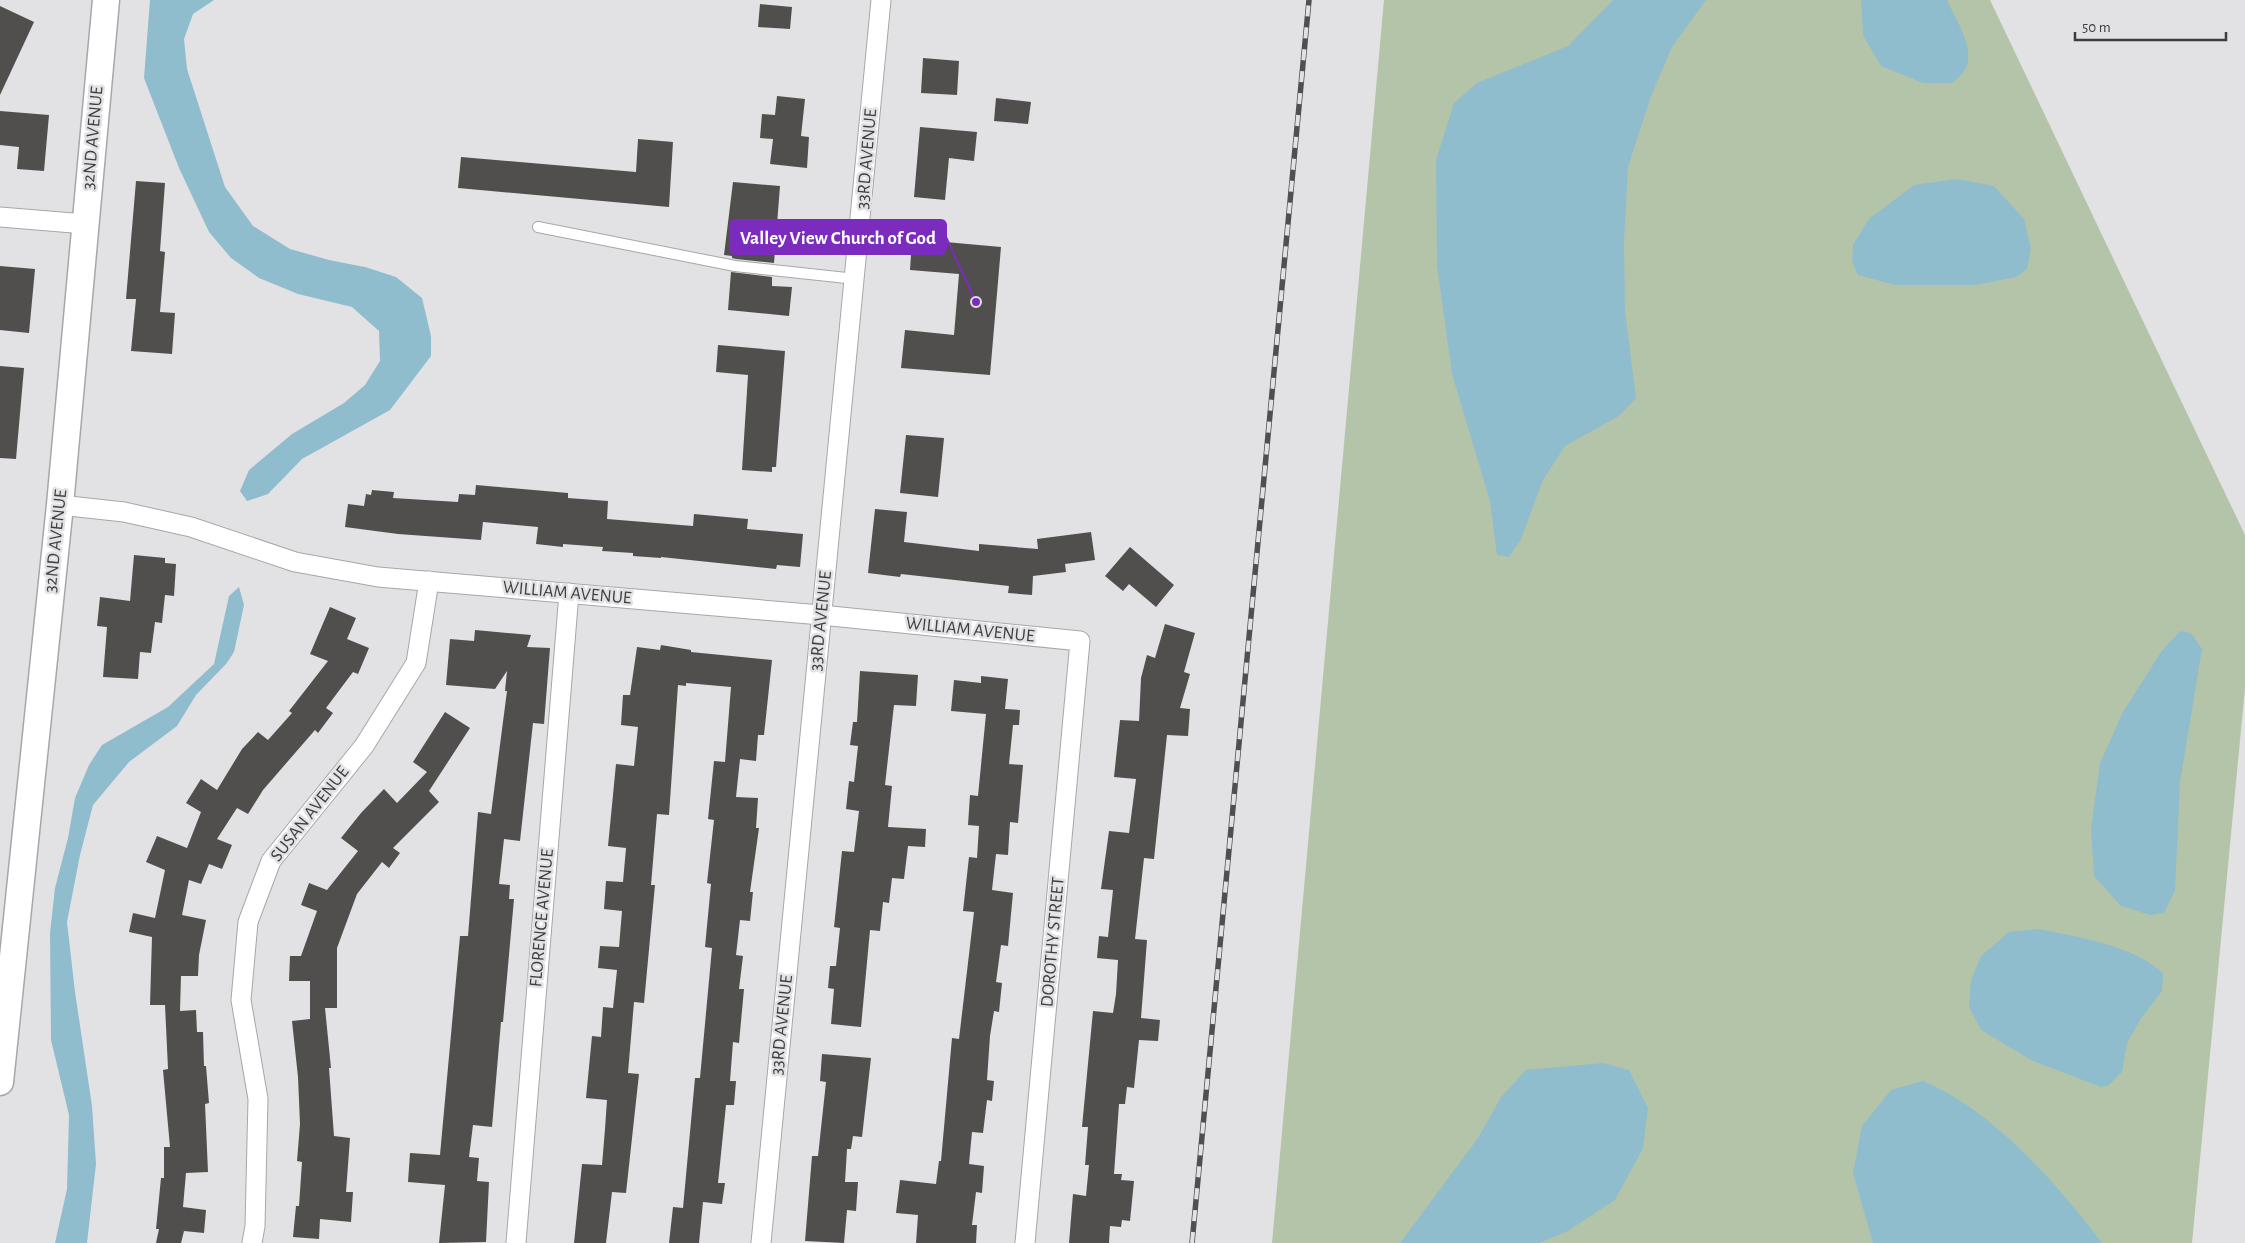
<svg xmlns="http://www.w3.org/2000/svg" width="2245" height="1243" font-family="'Alegreya Sans',sans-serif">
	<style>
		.green { fill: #b4c4a9 }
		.water { fill: #8fbdcd }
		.building { fill: #514f4e }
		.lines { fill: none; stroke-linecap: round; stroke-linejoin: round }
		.lane-casing { stroke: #a6a7a9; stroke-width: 12 }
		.street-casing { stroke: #a6a7a9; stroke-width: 21 }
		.secondary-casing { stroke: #a6a7a9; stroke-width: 29 }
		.lane { stroke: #fff; stroke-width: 10 }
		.street { stroke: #fff; stroke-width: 19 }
		.secondary { stroke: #fff; stroke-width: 26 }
		.rail-casing { stroke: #4e4f50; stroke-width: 5.5 }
		.rail { stroke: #e2e2e4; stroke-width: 4; stroke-dasharray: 11; stroke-linecap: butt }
		.labels { text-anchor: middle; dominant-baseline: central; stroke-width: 5; stroke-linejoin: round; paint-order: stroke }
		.street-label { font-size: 18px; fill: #3c3d3e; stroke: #e2e2e4 }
		.leader { fill: none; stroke: #7b2cbf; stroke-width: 2 }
		.callout-dot { fill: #7b2cbf; stroke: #e2e2e4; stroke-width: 2 }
		.callout { fill: #7b2cbf; stroke: #7b2cbf; stroke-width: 2 }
		.callout-label { font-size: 19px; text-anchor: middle; font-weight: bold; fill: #fff }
	</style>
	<rect width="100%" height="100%" fill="#e2e2e4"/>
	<path class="green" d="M1384 0H1990L2245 535V688L2192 1243H1272Z"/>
	<g class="water">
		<path d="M150 0H214L193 14 184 39 187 69 225 187 253 226 290 249 329 260 365 267 396 277 422 298 431 336V356L390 410 302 459 268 494 247 501 240 491 249 470 292 434 344 403 365 385 380 361 379 331 352 307 298 294 259 278 231 258 209 232 179 168 144 78Z"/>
		<path d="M1613 0H1706L1672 47 1651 96 1628 167 1624 241 1625 312 1636 398 1619 416 1565 446 1543 480 1521 539 1509 557 1497 555 1490 501 1452 374 1437 265 1436 160 1454 103 1477 83 1568 46Z"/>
		<path d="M1861 0H1947C1955 19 1978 51 1964 71 1961 76 1956 79 1952 83H1923L1881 66 1863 35Z"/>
		<path d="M1957 179 1994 186 2024 219 2031 249 2027 269 2016 277 1975 285H1895L1858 275 1852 261 1853 245 1869 219 1914 185Z"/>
		<path d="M239 587 244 605 234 652 226 664 196 695 177 726 129 762 93 805 80 855 67 922 75 992 92 1106 96 1164 87 1243H55L67 1189 69 1115 51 1040 50 933 55 888 68 838 75 798 89 765 102 745 168 707 214 664 229 596Z"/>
		<path d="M2180 631 2191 633 2202 649 2180 782 2175 890 2164 913 2150 915 2121 906 2094 876 2091 829 2100 763 2123 712 2161 652Z"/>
		<path d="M2038 929C2077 937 2133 945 2163 973L2162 991 2142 1017 2127 1043 2122 1072 2109 1085 2101 1087 2031 1060 1981 1030 1969 1007 1971 980 1981 956 2009 932Z"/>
		<path d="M1603 1063 1629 1070 1648 1108 1643 1148 1615 1200 1566 1232 1539 1243H1400L1478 1138 1501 1097 1526 1070Z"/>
		<path d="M1923 1081C1994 1111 2056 1183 2102 1243H1873L1853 1173 1862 1126 1891 1090Z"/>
	</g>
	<g class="building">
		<path d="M760 4 792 7 790 29 758 27Z"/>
		<path d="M0 6 34 22 0 95Z"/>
		<path d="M923 58 959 61 957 95 921 93Z"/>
		<path d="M777 96 805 99 801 136 809 137 807 168 770 164 773 139 760 138 762 114 775 115Z"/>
		<path d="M996 98 1031 102 1028 124 994 121Z"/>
		<path d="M0 111 49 115 44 171 17 169 19 147 0 145Z"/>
		<path d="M920 127 977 132 974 161 949 158 945 200 914 197Z"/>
		<path d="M638 139 673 142 669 207 458 188 461 157 636 172Z"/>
		<path d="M136 181 165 183 160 251 165 252 160 312 175 313 172 354 131 351 136 299H126Z"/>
		<path d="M733 182 780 186 774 263 736 259 732 258V256L724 255Z"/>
		<path d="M912 239 1001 247 990 375 901 368 905 330 954 335 959 274 910 270Z"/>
		<path d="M0 266 35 269 29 333 0 330Z"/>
		<path d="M731 272 772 277V286L792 287 789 316 728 310Z"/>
		<path d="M718 345 785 351 776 467H772V472L742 470 748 375 716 372Z"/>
		<path d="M0 366 24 368 16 459 0 458Z"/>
		<path d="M906 435 944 438 938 497 900 493Z"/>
		<path d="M476 485 568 493V498L608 501 607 519 693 526 694 514 748 519 747 529 803 534 800 567 777 565 776 569 661 557V558L633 556V553L602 551 603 547 563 544V547L536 544 538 527 483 522 481 540 398 534 345 527 348 504 364 506 366 494 371 495 372 490 394 492 393 498 458 502 459 494 475 495Z"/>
		<path d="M875 509 907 512 904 542 979 551V544L1038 549 1037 539 1091 532 1095 560 1065 564 1066 572 1033 576 1032 595 1008 593 1009 586 901 574 900 577 868 573Z"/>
		<path d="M1130 547 1174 585 1156 607 1129 584 1123 591 1105 576Z"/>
		<path d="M134 555 165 558V563L176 564 174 596 165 595 162 623 155 622 151 653 140 652 138 679 103 677 107 627 97 626 100 597 130 601Z"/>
		<path d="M330 607 356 618 347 639 369 648 358 674 353 672 326 708 333 713 318 733 315 730 263 790 248 814 237 808 217 839 232 845 222 869 209 864 201 884 189 880 182 915 206 920 199 955 198 976H181L180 1011 196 1010 197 1032H203L204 1066H206L209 1103 205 1104 208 1172 186 1173 183 1207 206 1210 204 1233 184 1231 181 1243H156L159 1229H156L161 1178H164V1147H170L163 1070 168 1069 165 1005H150L152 937 129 932 133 913 155 918 165 870 146 862 157 836 187 848 201 812 186 803 201 779 217 790 242 749 258 732 268 740 292 713 289 711 328 661 310 654Z"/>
		<path d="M1165 624 1195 633 1184 672 1190 674 1180 708 1190 709 1188 736 1167 735 1154 859 1144 858 1135 939 1147 940 1141 1018 1160 1020 1158 1041 1139 1040 1134 1088 1127 1087 1125 1104H1119L1114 1174H1122L1121 1180 1134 1181 1130 1221 1122 1220 1121 1227 1110 1226 1109 1243H1069L1073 1194 1086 1196 1089 1165H1085L1088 1127H1082L1093 1011 1113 1013 1116 994 1118 960 1097 958 1099 936 1108 937 1113 890 1101 889 1109 831 1129 833 1136 779 1114 777 1120 720 1139 721 1141 678 1147 655 1155 658Z"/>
		<path d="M475 630 531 635 527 647 550 648 544 724 533 723 520 841 504 839 499 884 510 885 509 899H514L503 1022H501L492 1127 473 1125 469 1157 479 1158 477 1181 489 1182 486 1242 439 1243 445 1185 408 1182 410 1153 440 1155 460 936H468L478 812 491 814 507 691H505L507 671 495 689 446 685 450 639 474 641Z"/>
		<path d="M661 645 691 650V652L772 660 764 735H758L756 761 740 759 736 797 758 798 756 828H759L750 892H753L750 921 740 920 736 955 743 956 739 989H744L739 1043 733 1042 730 1081H736L734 1105H726L718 1183H725L722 1204 703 1202 699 1243H669L673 1207 683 1208 695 1078H700L712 948 705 947 711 884 707 883 714 820 708 819 714 761 725 762 731 687 686 683V686L678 685 669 815 657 814 651 885H655L644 1003 634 1002 628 1073 639 1074 626 1193 612 1192 606 1243H574L582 1164 602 1165 605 1129 607 1100 586 1098 592 1036 601 1037 603 1007 613 1008 617 970 598 968 600 946 619 947 622 911 604 909 606 881 623 882 626 848 608 846 616 764 634 766 638 727 621 725 623 695H630L637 647 660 650Z"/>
		<path d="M860 671 918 675 916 706 894 705 885 785 892 786 888 827 926 829 925 847 908 846 904 879 892 878 889 903 883 902 880 931 870 930 861 1027 831 1024 834 989 828 988 830 966H836L840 928 834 927 842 851 854 852 859 811 846 809 849 781 854 782 858 746 850 745 853 722H857Z"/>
		<path d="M981 676 1008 679 1005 709 1020 710 1019 725H1013L1009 764 1023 765 1018 823 1010 822 1008 855 996 854 992 890 1013 893 1008 946 1001 945 996 982 1002 983 999 1012 994 1011 990 1036 987 1080 994 1081 992 1101 987 1100 983 1133 972 1132 969 1164 984 1166 982 1193 976 1192 972 1225H977L976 1243H916L918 1215 896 1213 900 1180 936 1184 939 1161H941L952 1038 959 1039 974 912 963 911 969 857 977 858 979 826 968 825 970 795 978 796 986 714 951 711 954 680 981 683Z"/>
		<path d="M445 712 470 728 429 791 439 802 393 848 400 853 389 868 382 862 357 894 337 948V1008H325L331 1068H329L334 1136 350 1138 346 1192H353L351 1222 320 1219 319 1239 293 1237 296 1206H299L302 1162 297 1161 300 1124 298 1077 292 1021 310 1019V981H289L290 956H301L317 911 301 905 309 883 327 890 358 851 341 838 361 813 384 789 397 803 427 772 413 762Z"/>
		<path d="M822 1054 871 1058 862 1137 853 1136 851 1149H847L845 1182H858L856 1211 847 1210 844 1243 805 1241 812 1156H818L826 1082 820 1081Z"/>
	</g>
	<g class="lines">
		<defs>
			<path id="lane" d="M538 227 735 266 856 279"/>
			<g id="street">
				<path d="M0 217 85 224"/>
				<path d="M60 505 124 512 191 527 295 562 378 577 821 615 1080 641 1025 1243"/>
				<path d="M252 1243 255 1226 258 1099 241 1000 248 922 271 861 364 746 416 663 429 581"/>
				<path d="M516 1243 569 593"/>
				<path d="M761 1243C801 829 844 415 881 0"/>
			</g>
			<path id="secondary" d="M0 1082 60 505 106 0"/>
		</defs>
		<use href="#lane" class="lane-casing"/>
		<use href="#street" class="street-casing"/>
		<use href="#secondary" class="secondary-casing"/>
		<use href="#lane" class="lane"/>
		<use href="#street" class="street"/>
		<use href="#secondary" class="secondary"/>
		<defs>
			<path id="rail" d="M1192 1243 1309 0"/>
		</defs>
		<use href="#rail" class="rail-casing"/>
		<use href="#rail" class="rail"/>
	</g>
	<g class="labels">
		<g class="street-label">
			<text transform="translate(93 138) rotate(-85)">32ND AVENUE</text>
			<text transform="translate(867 159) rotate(-85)">33RD AVENUE</text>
			<text transform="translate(56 541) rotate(-84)">32ND AVENUE</text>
			<text transform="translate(567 593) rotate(5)">WILLIAM AVENUE</text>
			<text transform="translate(821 621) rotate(-84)">33RD AVENUE</text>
			<text transform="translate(970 630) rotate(6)">WILLIAM AVENUE</text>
			<text transform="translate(310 814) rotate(-52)">SUSAN AVENUE</text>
			<text transform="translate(542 918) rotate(-85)">FLORENCE AVENUE</text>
			<text transform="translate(1053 942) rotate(-85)">DOROTHY STREET</text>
			<text transform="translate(782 1025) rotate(-84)">33RD AVENUE</text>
		</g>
	</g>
	<path class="leader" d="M976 302L946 237"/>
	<circle class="callout-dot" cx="976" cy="302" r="5"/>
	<rect class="callout" x="730" y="220" width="216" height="34" rx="5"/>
	<g class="callout-label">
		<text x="838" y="244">Valley View Church of God</text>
	</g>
	<path d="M2075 32v8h151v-8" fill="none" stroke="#3c3d3e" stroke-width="2.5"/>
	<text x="2082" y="32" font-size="15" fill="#3c3d3e" stroke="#e2e2e4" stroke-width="4" paint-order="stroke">50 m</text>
</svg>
